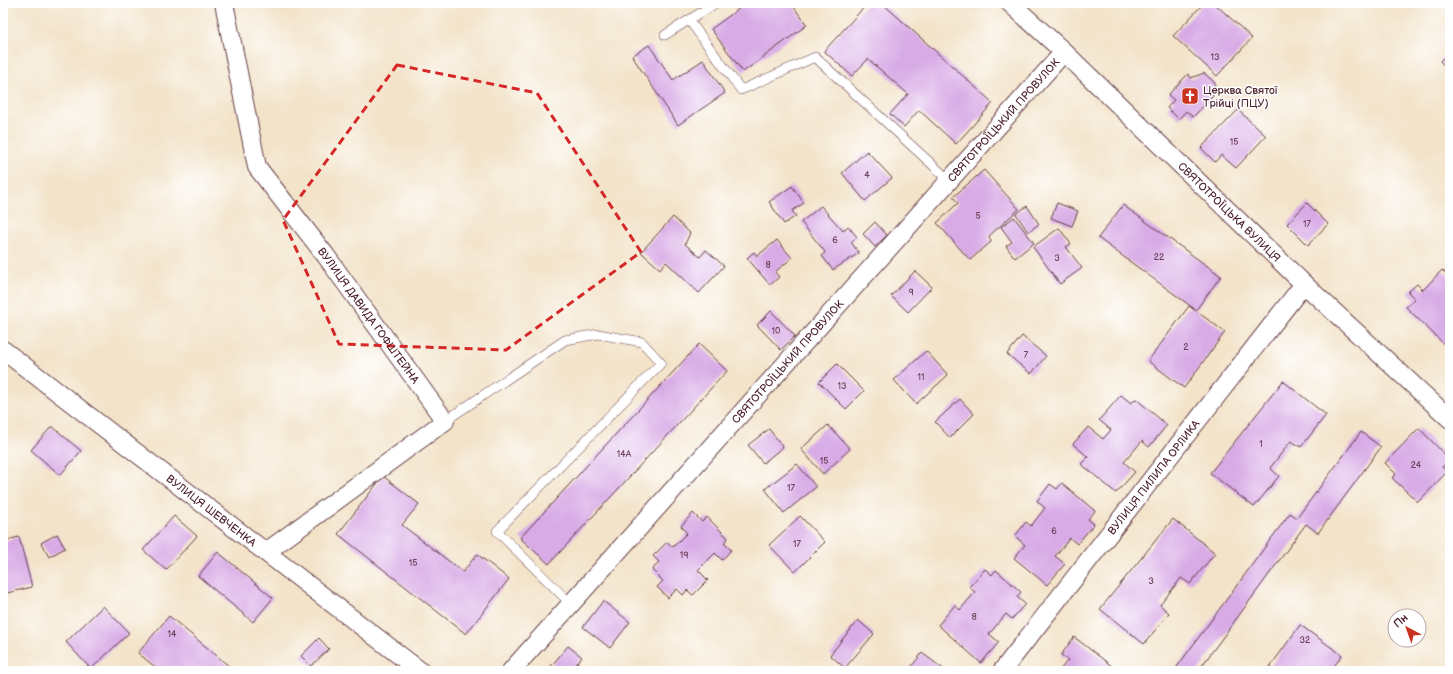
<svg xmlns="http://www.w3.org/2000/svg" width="1453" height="674" font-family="'Balsamiq Sans',sans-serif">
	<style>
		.building { fill: #d8aae6 }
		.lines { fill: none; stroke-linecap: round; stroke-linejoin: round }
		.service-casing { stroke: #633c43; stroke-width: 10 }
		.minor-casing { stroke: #633c43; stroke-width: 20 }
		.service { stroke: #fff; stroke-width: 9 }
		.minor { stroke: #fff; stroke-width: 18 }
		.marked { fill: none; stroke: #d62828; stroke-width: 3; stroke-dasharray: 8 5; stroke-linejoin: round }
		.labels { text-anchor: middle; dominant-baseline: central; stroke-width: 3; stroke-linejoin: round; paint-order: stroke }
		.number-label { font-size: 9px; fill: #6e425a }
		.poi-label { font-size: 11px; fill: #4a1f2b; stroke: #fff; text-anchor: start }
		.street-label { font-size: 11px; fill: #4a1f2b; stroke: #fff }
	</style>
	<rect width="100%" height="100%" fill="#fff"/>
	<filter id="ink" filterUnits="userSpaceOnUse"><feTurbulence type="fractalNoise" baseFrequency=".025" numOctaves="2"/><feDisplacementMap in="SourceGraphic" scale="8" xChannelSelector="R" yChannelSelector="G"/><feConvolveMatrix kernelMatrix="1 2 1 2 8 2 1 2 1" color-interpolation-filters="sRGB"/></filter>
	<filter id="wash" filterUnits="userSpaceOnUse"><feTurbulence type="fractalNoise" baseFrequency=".012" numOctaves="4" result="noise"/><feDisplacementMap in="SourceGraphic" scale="16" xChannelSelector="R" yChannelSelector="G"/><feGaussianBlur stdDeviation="0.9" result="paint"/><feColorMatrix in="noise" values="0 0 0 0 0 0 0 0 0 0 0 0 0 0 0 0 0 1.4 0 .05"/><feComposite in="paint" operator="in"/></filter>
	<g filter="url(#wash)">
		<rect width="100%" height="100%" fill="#f3e3c9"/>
		<g id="blocks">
			<g class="building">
				<path d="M747 3H791L807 25 743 72 711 29Z"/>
				<path d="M868 3H882L993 103 956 144 919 110 904 127 890 114 908 94 868 59 852 76 824 51Z"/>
				<path d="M1204 3H1214L1252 38 1217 76 1173 36Z"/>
				<path d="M649 45 673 80 703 60 725 93 678 125 632 56Z"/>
				<path d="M1450 51V72L1440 61Z"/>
				<path d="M1204 73 1215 83 1212 97 1193 117 1186 111 1179 119 1167 108 1174 100 1168 95 1188 74 1191 78Z"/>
				<path d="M1238 110 1266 136 1236 168 1221 155 1215 162 1201 148Z"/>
				<path d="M867 151 892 178 865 201 842 173Z"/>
				<path d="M984 170 1019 209 989 236 991 242 970 260 937 223 958 203 953 197Z"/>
				<path d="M792 186 804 203 792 211 796 216 784 224 769 202Z"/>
				<path d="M1057 203 1078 211 1072 226 1051 218Z"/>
				<path d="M1307 203 1328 224 1308 245 1287 224Z"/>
				<path d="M1123 205 1221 276 1196 310 1098 238Z"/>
				<path d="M821 206 843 231 848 226 857 237 851 242 859 253 833 270 822 256 825 252 801 222Z"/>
				<path d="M1027 206 1039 224 1028 232 1016 214Z"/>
				<path d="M673 217 690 233 685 244 700 257 706 250 724 266 699 293 666 262 660 269 641 252Z"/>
				<path d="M1014 217 1034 243 1015 258 1006 246 1012 242 1001 227Z"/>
				<path d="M875 222 887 235 875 247 863 234Z"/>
				<path d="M1059 228 1071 244 1066 247 1082 268 1060 284 1033 247Z"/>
				<path d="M777 240 792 258 775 272 779 277 770 285 747 258 754 252 757 256Z"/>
				<path d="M1442 270 1450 277V350L1406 307 1415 299 1408 292 1417 284 1423 290Z"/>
				<path d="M915 271 932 287 908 312 891 296Z"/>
				<path d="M1189 306 1225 332 1184 388 1148 361Z"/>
				<path d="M771 311 795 336 781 350 757 325Z"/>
				<path d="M1022 336 1046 356 1031 374 1007 354Z"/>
				<path d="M699 344 727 371 549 564 520 538Z"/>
				<path d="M926 351 948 375 916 404 894 380Z"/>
				<path d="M837 364 864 391 846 409 819 382Z"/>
				<path d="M1283 381 1326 415 1301 447 1291 441 1270 468 1279 476 1254 507 1210 473Z"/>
				<path d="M1121 395 1131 403 1136 399 1167 425 1149 447 1142 441 1124 462 1135 472 1116 493 1081 464 1088 457 1073 444 1088 427 1103 439 1111 430 1099 420Z"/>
				<path d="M960 399 974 414 950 438 935 422Z"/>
				<path d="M828 425 850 449 823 474 801 449Z"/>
				<path d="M52 426 81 451 60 475 31 450Z"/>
				<path d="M1419 428 1450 460 1442 467 1447 472 1418 502 1392 478 1396 474 1385 463Z"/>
				<path d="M769 429 783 447 763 463 748 445Z"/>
				<path d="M1361 432 1381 447 1318 533 1306 524 1198 671H1174L1290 513 1297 518Z"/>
				<path d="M797 464 816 487 784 513 765 489Z"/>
				<path d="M383 476 419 504 402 525 463 572 477 554 509 579 466 634 338 534Z"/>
				<path d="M1062 483 1095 511 1088 519 1094 524 1077 544 1070 538 1055 556 1065 564 1047 585 1014 558 1025 545 1015 536 1026 522 1031 526 1045 508 1037 501 1050 484 1057 489Z"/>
				<path d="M693 513 702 522 707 517 728 538 724 543 731 550 722 560 715 553 698 570 708 580 693 595 687 590 683 595 677 589 668 598 657 587 663 581 652 570 659 562 653 556 667 542 673 547 687 533 681 526Z"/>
				<path d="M174 516 197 536 166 570 143 550Z"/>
				<path d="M800 516 825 542 795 572 769 545Z"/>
				<path d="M1173 519 1215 553 1190 584 1181 578 1160 605 1169 613 1144 644 1100 609Z"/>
				<path d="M57 534 65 548 49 557 41 543Z"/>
				<path d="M19 537 32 587 3 594V541Z"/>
				<path d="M218 552 273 598 253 622 198 576Z"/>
				<path d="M985 569 992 575 996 570 1021 592 1017 597 1025 604 1012 619 1006 614 989 634 999 642 981 663 938 625 955 605 960 610 975 592 969 587Z"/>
				<path d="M603 601 630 622 610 648 583 627Z"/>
				<path d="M103 606 129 633 91 669 66 642Z"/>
				<path d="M169 616 235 671H160L138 653Z"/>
				<path d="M858 620 874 634 845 668 830 655Z"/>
				<path d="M1300 625 1342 655 1331 671H1267Z"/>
				<path d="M1074 637 1117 670 1059 671 1068 660 1061 655Z"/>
				<path d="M319 638 329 649 311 666 301 656Z"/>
				<path d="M568 646 582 657 571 671H547Z"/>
				<path d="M922 653 946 671H908Z"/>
			</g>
		</g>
	</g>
	<g filter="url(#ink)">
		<use href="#blocks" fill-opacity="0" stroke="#633c43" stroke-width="1"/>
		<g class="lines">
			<defs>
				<g id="service">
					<path d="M689 20 741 90 815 57 949 180"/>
					<path d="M665 35 716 3"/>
					<path d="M445 421 565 340 598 334 642 342 661 363 497 531 571 604"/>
				</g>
				<g id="minor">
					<path id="s1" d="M224 3 257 167 326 256 445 421 266 552"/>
					<path id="s2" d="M1010 3 1064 52 1304 284 1450 419"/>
					<path id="s3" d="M3 350 420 671"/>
					<path id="s4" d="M511 671 1064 52"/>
					<path id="s5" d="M1002 671 1304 284"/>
				</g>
			</defs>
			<use href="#service" class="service-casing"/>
			<use href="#minor" class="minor-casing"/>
			<use href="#service" class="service"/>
			<use href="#minor" class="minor"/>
		</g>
	</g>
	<path class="marked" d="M397 65 537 93 641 252 506 350 339 344 283 220Z"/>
	<defs>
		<symbol id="church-square" viewBox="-11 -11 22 22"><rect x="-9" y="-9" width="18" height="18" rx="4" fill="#c8321e" stroke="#fff"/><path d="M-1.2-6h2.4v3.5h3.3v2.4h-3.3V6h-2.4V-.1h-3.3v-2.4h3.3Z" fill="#fff"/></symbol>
	</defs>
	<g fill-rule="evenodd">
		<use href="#church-square" x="1180" y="86" width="20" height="20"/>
	</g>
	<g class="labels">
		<g class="number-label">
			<text x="1215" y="57">13</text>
			<text x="1234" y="142">15</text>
			<text x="867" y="175">4</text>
			<text x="978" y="216">5</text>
			<text x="1307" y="224">17</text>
			<text x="835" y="240">6</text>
			<text x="1159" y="257">22</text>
			<text x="1057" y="258">3</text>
			<text x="768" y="265">8</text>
			<text x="911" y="292">9</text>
			<text x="776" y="331">10</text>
			<text x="1186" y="347">2</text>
			<text x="1026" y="355">7</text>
			<text x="921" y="377">11</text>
			<text x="842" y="386">13</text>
			<text x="1261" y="444">1</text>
			<text x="624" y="454">14А</text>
			<text x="824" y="461">15</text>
			<text x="1416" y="465">24</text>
			<text x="791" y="488">17</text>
			<text x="1054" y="531">6</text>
			<text x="797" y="544">17</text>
			<text x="684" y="555">19</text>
			<text x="413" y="563">15</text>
			<text x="1151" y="581">3</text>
			<text x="974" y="617">8</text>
			<text x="172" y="634">14</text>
			<text x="1305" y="640">32</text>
		</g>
		<g class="poi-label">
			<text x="1203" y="90">Церква Святої<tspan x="1203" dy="13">Трійці (ПЦУ)</tspan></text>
		</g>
		<g class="street-label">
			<text stroke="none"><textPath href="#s4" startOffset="739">СВЯТОТРОЇЦЬКИЙ ПРОВУЛОК</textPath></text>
			<text stroke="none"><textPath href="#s2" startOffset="303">СВЯТОТРОЇЦЬКА ВУЛИЦЯ</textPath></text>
			<text stroke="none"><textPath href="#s1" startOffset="353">ВУЛИЦЯ ДАВИДА ГОФШТЕЙНА</textPath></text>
			<text stroke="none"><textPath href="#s4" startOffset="415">СВЯТОТРОЇЦЬКИЙ ПРОВУЛОК</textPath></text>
			<text stroke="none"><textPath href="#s5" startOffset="246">ВУЛИЦЯ ПИЛИПА ОРЛИКА</textPath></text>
			<text stroke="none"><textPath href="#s3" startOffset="263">ВУЛИЦЯ ШЕВЧЕНКА</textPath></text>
		</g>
	</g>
	<rect width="1453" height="674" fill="none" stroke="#fff" stroke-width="16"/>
	<g transform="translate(1407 628) rotate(319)"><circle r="19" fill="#ffffff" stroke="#b7a5aa"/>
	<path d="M0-3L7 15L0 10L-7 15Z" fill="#c8321e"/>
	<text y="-6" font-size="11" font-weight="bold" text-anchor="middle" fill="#4a1f2b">Пн</text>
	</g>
</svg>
